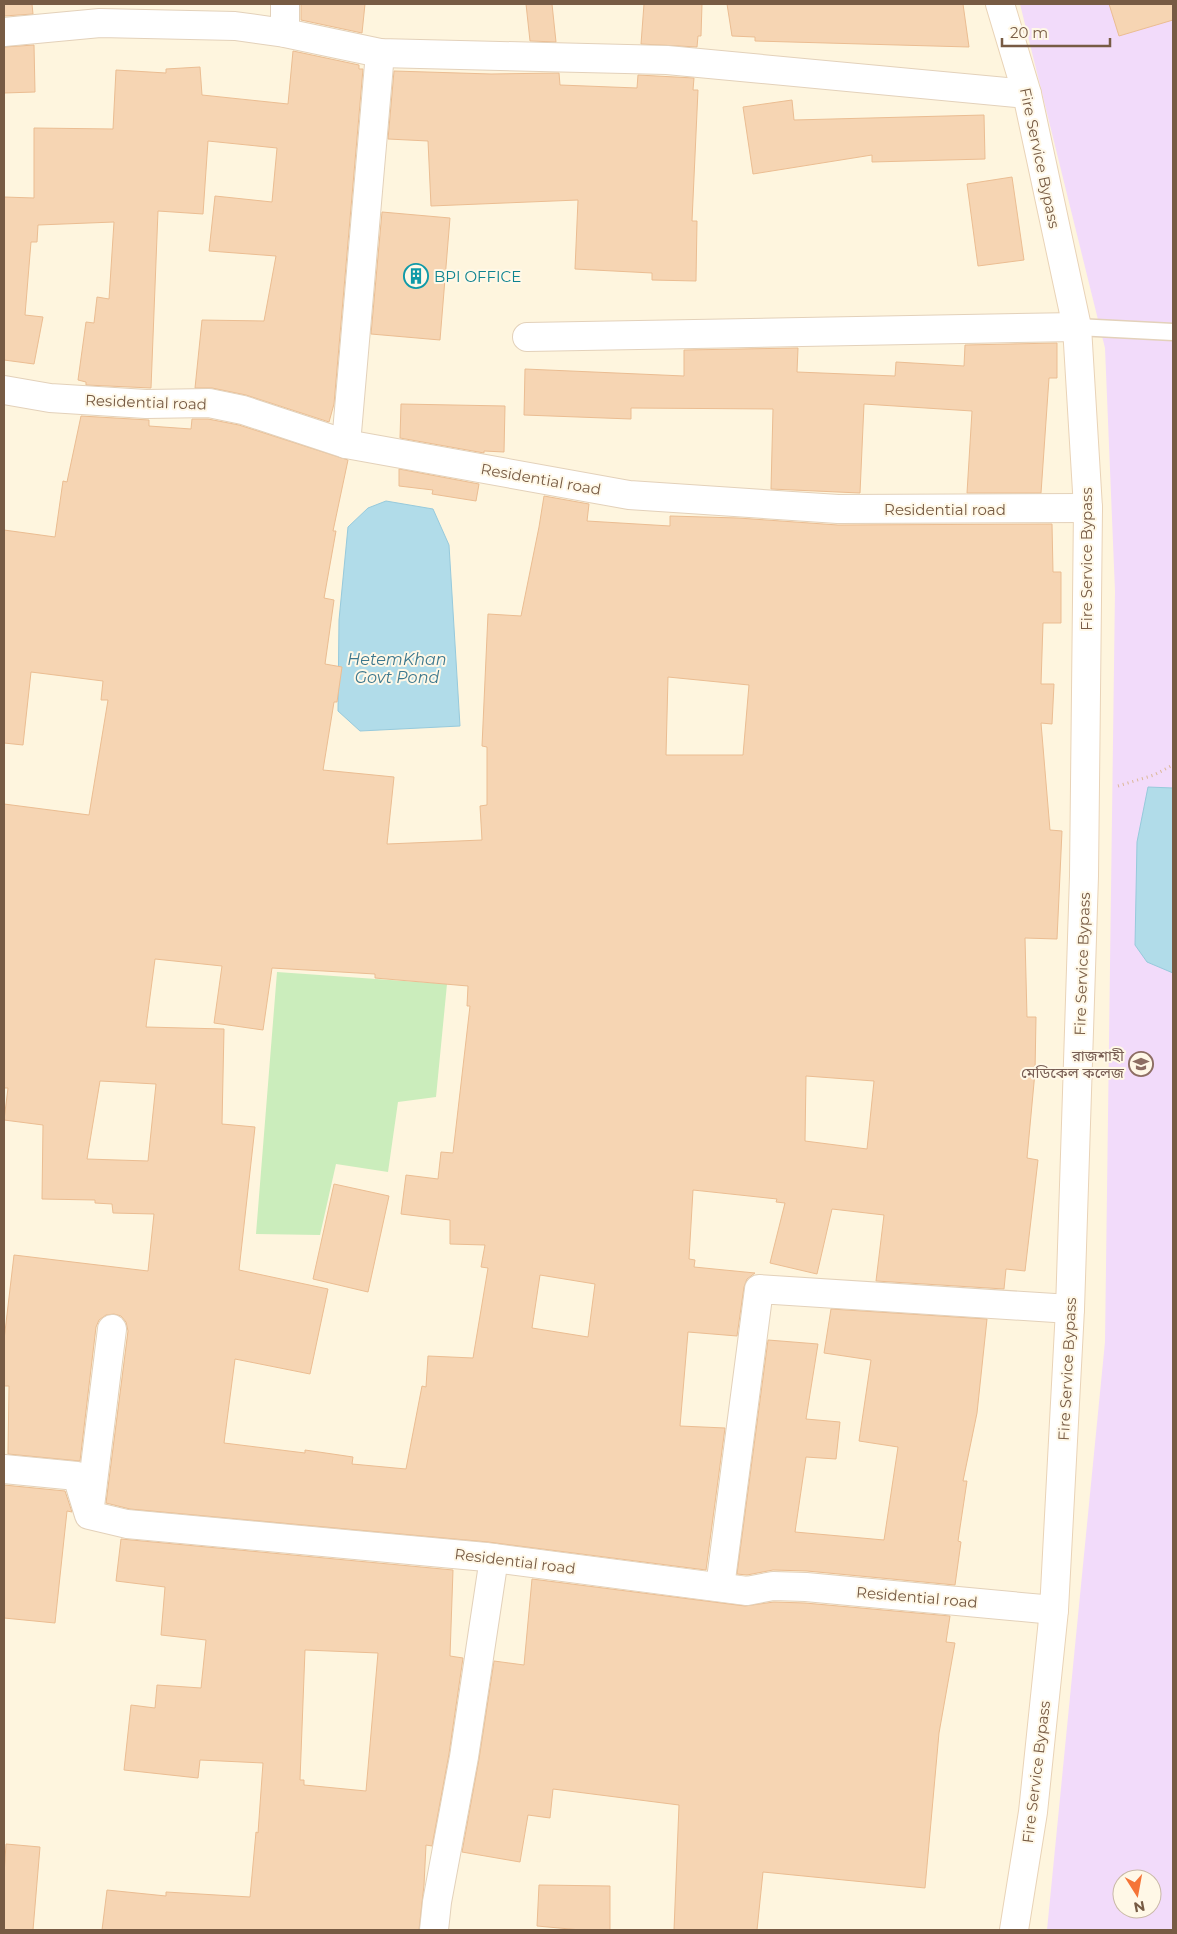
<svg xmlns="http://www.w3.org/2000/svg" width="1177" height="1934" font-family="Montserrat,'Noto Sans Bengali',sans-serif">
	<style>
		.education { fill: #f2dbfa; fill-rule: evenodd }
		.green { fill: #cbedbc }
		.water { fill: #b1dce9; stroke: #97cadc }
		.building { fill: #f6d5b3; stroke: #ebbd92; fill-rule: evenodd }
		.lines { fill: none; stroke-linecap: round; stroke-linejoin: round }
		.lane-casing { stroke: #e3d1ba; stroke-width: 19 }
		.street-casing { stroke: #e3d1ba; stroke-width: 30 }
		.secondary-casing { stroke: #e9d3b7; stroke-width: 30 }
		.path { stroke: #dbb897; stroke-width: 3; stroke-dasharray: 1 4; stroke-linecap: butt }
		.lane { stroke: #fff; stroke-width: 16 }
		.street { stroke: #fff; stroke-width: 28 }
		.secondary { stroke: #fff; stroke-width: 28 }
		.labels { text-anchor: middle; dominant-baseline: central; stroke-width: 4; stroke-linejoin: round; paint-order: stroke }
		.street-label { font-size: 15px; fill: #775b44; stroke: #fff8e7 }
		.culture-label { font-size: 15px; fill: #0d838f; stroke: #fff8e7; text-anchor: start }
		.education-label { font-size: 15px; fill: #785e54; stroke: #fff8e7; text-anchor: end }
		.water-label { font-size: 16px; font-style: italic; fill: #3c778d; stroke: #fff8e7 }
	</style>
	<rect width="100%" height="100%" fill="#fef5de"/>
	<path class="education" d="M1020 4H1173V1930H1047L1105 1342 1115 591 1105 348ZM1122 1879H1152V1909H1122Z"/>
	<path class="green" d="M277 972 447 984 436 1097 398 1102 388 1172 336 1164 320 1235 256 1234Z"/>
	<g class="water">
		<path d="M386 501 433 509 449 545 460 726 360 731 338 711 339 620 348 527 368 508Z"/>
		<path d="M1148 787 1173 788V973L1147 962 1135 945 1137 842Z"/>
	</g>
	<g class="building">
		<path d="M4 4H32L33 14 4 16Z"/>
		<path d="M301 4H365L362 33 301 20Z"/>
		<path d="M526 4H552L556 42 530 41Z"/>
		<path d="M644 4H702L701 36H698L697 47 641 44Z"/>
		<path d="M727 4H963L969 47 755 41V37L732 36Z"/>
		<path d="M1109 4H1173V20L1119 36Z"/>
		<path d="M34 45 35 92 4 93V47Z"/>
		<path d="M293 51 359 65V69H363L334 404 329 422 246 395 212 388H195L202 320 264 321 276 256 209 251 215 196 272 202 277 148 208 141 203 214 158 211 151 388 86 385V382L78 380 86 322 94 323 97 297 109 299 114 222 38 225 37 242H31L25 315 43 317 34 364 4 360V197L34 198V128L113 129 116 70 166 73V69L200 67 202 95 288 104Z"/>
		<path d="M394 71 491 74 559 73 560 85 637 88 638 75 694 78 693 90H698L692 221H697L696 281 652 280V273L575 269 578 200 431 206 428 141 388 139Z"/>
		<path d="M792 100 794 120 984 115 985 159 872 162V155L753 174 743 107Z"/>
		<path d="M1012 177 1024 260 978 266 967 184Z"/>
		<path d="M382 212 450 218 440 340 371 334Z"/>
		<path d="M1057 343V378H1049L1041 493H967L972 411 864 404 860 493 771 489 773 409 631 408V419L524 415 525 369 684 376V350L798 348 797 372 895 376 896 362 964 366 965 345Z"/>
		<path d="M401 404 505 406 504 452 484 451V453L400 438Z"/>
		<path d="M81 416 149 420V426L191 429 192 419H208L239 425 348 460 333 531H336L324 598 334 600 325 664 342 667 337 702H334L323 770 394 777 387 844 482 840 480 806 487 805V747L482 746 488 614 521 616 539 527 544 496 589 504 587 521 670 526V516L738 518 838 525 1052 524 1053 572H1061V623H1043L1041 684H1054L1052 724 1041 723 1050 830 1062 831 1057 939 1025 938 1027 1017H1036L1035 1072 1027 1158 1038 1160 1025 1271 1006 1269 1004 1289 876 1281 884 1215 832 1209 817 1274 770 1263 785 1203 776 1202 777 1199 693 1190 689 1259 695 1260 694 1267 755 1273 747 1279 744 1287 737 1336 688 1332 680 1426 725 1428 706 1570 488 1542 130 1509 106 1503 128 1331 126 1322 121 1316 114 1314 106 1315 99 1320 96 1327 80 1461 8 1454 9 1386H4V1340L14 1255 148 1271 154 1214 113 1213 112 1204 95 1203V1200L42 1199 43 1125 4 1120 8 1088H4V804L89 815 108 700H101L103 681 31 672 23 745 4 743V530L55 537 63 481 67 482ZM668 677 749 685 743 755H666ZM155 959 222 966 214 1023 263 1030 272 968 375 974V978L468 986 467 1006H470L453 1153 441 1152 438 1179 406 1175 401 1214 450 1220V1244L485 1245 481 1267 488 1268 473 1358 428 1356 426 1387 422 1386 406 1469 352 1464 353 1457 305 1450V1453L224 1443 235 1359 310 1374 328 1289 239 1270 255 1127 222 1124 224 1029 146 1027ZM806 1076 874 1081 867 1149 805 1141ZM100 1081 156 1084 148 1161 87 1159ZM540 1275 595 1284 588 1337 532 1328Z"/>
		<path d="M399 469 479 484 476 501 432 494 433 490 399 486Z"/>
		<path d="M334 1184 389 1196 368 1292 313 1279Z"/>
		<path d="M831 1309 987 1319 977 1413 963 1481H967L958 1541 961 1542 955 1585 807 1571 773 1570 747 1575 737 1574 768 1340 818 1344 806 1419 840 1422 836 1459 806 1457 795 1532 884 1540 898 1447 859 1441 871 1360 824 1353Z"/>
		<path d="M4 1485 65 1491 72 1512 67 1511 55 1623 4 1618Z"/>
		<path d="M121 1539 453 1570 450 1656 463 1658 449 1754 432 1846 426 1845 424 1885 419 1930H102L107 1890 166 1896V1892L250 1897 256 1832 258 1833 263 1763 200 1760 198 1778 124 1770 131 1705 155 1708 157 1685 201 1688 206 1640 161 1635 165 1587 116 1581ZM305 1650 378 1653 366 1791 304 1785V1780H300Z"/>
		<path d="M532 1579 745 1606 774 1602 805 1603 950 1616 946 1642 955 1643 939 1733 925 1888 763 1872 757 1930H674L679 1805 553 1789 550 1818 528 1815 520 1862 462 1852 479 1759 494 1661 524 1665Z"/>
		<path d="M6 1844 40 1847 33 1930H4V1875Z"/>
		<path d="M539 1885 610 1886V1930H581L537 1926Z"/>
	</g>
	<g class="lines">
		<defs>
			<path id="lane" d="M1077 327 1173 332"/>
			<g id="street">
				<path d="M285 4V33"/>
				<path d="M4 32 100 23 235 26 285 33 380 53 667 60 1027 94"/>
				<path d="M527 337 1077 327"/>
				<path d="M4 390 50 398 146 404 209 403 243 410 346 444 629 495 838 509 1088 508"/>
				<path d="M346 444 380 53"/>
				<path d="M4 1469 77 1476 89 1515 127 1524 486 1557 747 1591 773 1586 806 1587 1054 1610"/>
				<path d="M90 1506 112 1329"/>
				<path d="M720 1587 759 1289 1070 1309"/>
				<path d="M434 1930 437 1902 464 1757 494 1558"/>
			</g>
			<path id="secondary" d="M1000 4 1027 94 1077 327 1088 508 1084 876 1070 1309 1054 1610 1033 1812 1014 1930"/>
		</defs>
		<use href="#lane" class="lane-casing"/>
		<use href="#street" class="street-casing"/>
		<use href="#secondary" class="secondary-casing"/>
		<path class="path" d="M1118 786 1154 775 1173 765"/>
		<use href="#lane" class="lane"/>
		<use href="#street" class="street"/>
		<use href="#secondary" class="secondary"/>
	</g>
	<defs>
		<symbol id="building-ring" viewBox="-11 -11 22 22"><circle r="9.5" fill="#fff8e7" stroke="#0f9aa8" stroke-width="1.5"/><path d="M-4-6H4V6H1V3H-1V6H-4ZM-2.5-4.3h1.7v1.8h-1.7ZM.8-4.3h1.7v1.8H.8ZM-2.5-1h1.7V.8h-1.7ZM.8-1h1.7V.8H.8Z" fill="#0f9aa8"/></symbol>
		<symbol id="university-ring" viewBox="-11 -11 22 22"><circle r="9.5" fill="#fff8e7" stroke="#8d6e63" stroke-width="1.5"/><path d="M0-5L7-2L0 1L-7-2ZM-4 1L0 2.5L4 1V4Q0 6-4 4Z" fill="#8d6e63"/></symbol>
	</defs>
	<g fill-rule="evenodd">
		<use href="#building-ring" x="402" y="262" width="28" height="28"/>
		<use href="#university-ring" x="1127" y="1050" width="28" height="28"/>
	</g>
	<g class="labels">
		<g class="street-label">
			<text transform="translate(1040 158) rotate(78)">Fire Service Bypass</text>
			<text transform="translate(146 402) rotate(2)">Residential road</text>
			<text transform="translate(541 479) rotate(10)">Residential road</text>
			<text x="945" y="509">Residential road</text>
			<text transform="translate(1086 559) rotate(-90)">Fire Service Bypass</text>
			<text transform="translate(1082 964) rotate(-88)">Fire Service Bypass</text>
			<text transform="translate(1067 1369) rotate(-87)">Fire Service Bypass</text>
			<text transform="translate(515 1561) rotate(7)">Residential road</text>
			<text transform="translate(917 1597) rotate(5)">Residential road</text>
			<text transform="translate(1036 1772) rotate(-83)">Fire Service Bypass</text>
		</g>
		<g class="culture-label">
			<text x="434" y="276">BPI OFFICE</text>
		</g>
		<g class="education-label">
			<text x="1124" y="1055">রাজশাহী<tspan x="1124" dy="17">মেডিকেল কলেজ</tspan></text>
		</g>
		<g class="water-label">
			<text x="397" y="659">HetemKhan<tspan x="397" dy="18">Govt Pond</tspan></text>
		</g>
	</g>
	<rect width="1177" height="1934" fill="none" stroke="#775b44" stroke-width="10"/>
	<g transform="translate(1137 1894) rotate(169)"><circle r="24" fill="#fff8e7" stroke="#c9b9a6"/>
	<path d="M0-4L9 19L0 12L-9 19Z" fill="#f57437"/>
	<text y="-8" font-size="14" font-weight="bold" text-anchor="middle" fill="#775b44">N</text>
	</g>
	<path d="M1002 38v8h108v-8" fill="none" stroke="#775b44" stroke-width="2.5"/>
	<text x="1010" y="38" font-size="15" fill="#775b44" stroke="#fff8e7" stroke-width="4" paint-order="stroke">20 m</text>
</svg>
